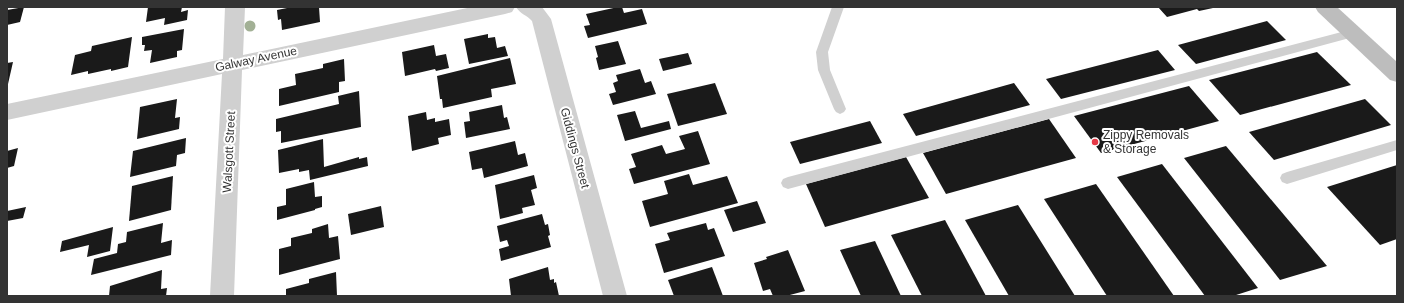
<svg xmlns="http://www.w3.org/2000/svg" width="1404" height="303" font-family="Arial,sans-serif">
	<style>
		.building { fill: #1a1a1a }
		.lines { fill: none; stroke-linecap: round; stroke-linejoin: round }
		.lane { fill: #d0d0d0; fill-rule: evenodd }
		.street { fill: #d0d0d0; fill-rule: evenodd }
		.secondary { fill: #bdbdbd; fill-rule: evenodd }
		.tree { fill: #a2b095 }
		.poi-dot { fill: #e63946; stroke: #fff; stroke-width: 1.5 }
		.labels { text-anchor: middle; dominant-baseline: central; stroke-width: 4; stroke-linejoin: round; paint-order: stroke }
		.street-label { font-size: 12px; fill: #333; stroke: #fff }
		.poi-label { font-size: 12px; fill: #333; stroke: #fff; text-anchor: start }
	</style>
	<rect width="100%" height="100%" fill="#fff"/>
	<g class="building">
		<path d="M24 7 20 22 7 25V10Z"/>
		<path d="M148 7H182L181 12 188 10 187 20 164 25 165 18 146 22Z"/>
		<path d="M292 7H319L320 22 282 30 281 19 278 20 277 10Z"/>
		<path d="M618 7H622L624 13 642 9 647 24 588 38 584 26 590 25 586 14Z"/>
		<path d="M1158 7H1213V8L1199 11 1197 9 1167 17Z"/>
		<path d="M1267 21 1286 40 1196 64 1178 45Z"/>
		<path d="M184 29 182 50 177 51V57L150 63 152 50 144 51 145 45H142V37Z"/>
		<path d="M488 34V38L495 37 497 48 505 46 508 56 469 64 464 39Z"/>
		<path d="M132 37 128 67 111 71V69L88 74V71L71 75 75 55 91 51 92 46Z"/>
		<path d="M618 41 626 64 599 70 596 58 598 57 595 46Z"/>
		<path d="M434 45 436 56 446 54 449 68 436 71 435 69 405 76 402 52Z"/>
		<path d="M1158 50 1175 70 1061 99 1046 79Z"/>
		<path d="M1317 52 1351 85 1240 115 1209 80Z"/>
		<path d="M688 53 692 64 663 71 659 59Z"/>
		<path d="M510 58 516 84 491 89 492 97 443 108 442 99H440L437 76Z"/>
		<path d="M344 59 345 81 339 82V92L279 106V89L296 85 295 74 323 68V64Z"/>
		<path d="M13 62 8 84H7V63Z"/>
		<path d="M640 69 645 83 651 81 656 94 613 105 609 94 616 92 613 83 618 81 616 75Z"/>
		<path d="M715 83 727 114 678 126 667 94Z"/>
		<path d="M1014 83 1030 105 916 136 903 114Z"/>
		<path d="M1189 86 1219 121 1101 153 1074 116Z"/>
		<path d="M359 91 361 127 281 143V131L276 132V119L339 104 338 96Z"/>
		<path d="M177 99 175 118 180 117 179 129 137 139 140 107Z"/>
		<path d="M1365 99 1391 125 1274 160 1249 132Z"/>
		<path d="M502 105 504 118 507 117 510 129 466 138 464 122 470 121 469 112Z"/>
		<path d="M635 111 641 128 669 121 671 129 625 141 617 115Z"/>
		<path d="M426 112 427 120 435 118V122L449 119 451 135 438 138 439 144 412 151 408 116Z"/>
		<path d="M1049 119 1076 158 946 194 923 153Z"/>
		<path d="M870 121 882 143 800 164 790 142Z"/>
		<path d="M698 131 710 164 634 184 629 169 636 167 631 154 662 145 666 154 685 149 679 136Z"/>
		<path d="M186 138 185 153 177 155 176 166 130 177 133 151Z"/>
		<path d="M323 139 324 167 359 157V159L367 157 368 166 310 180 309 170 299 172V169L279 173 278 150Z"/>
		<path d="M515 141 518 155 525 153 528 166 484 178 482 168 472 170 469 152Z"/>
		<path d="M1226 146 1327 266 1280 280 1184 158Z"/>
		<path d="M18 148 14 166 7 168V151Z"/>
		<path d="M906 157 929 198 825 227 806 184Z"/>
		<path d="M1162 164 1258 288 1233 296H1205L1117 177Z"/>
		<path d="M1397 165V239L1380 245 1327 187Z"/>
		<path d="M689 174 693 185 727 176 738 203 650 227 642 201 668 194 664 181Z"/>
		<path d="M534 175 537 188 531 190 535 205 522 208 523 213 500 219 495 185Z"/>
		<path d="M173 176 171 210 129 221 132 186Z"/>
		<path d="M314 182 315 197 322 196V207L315 209V210L277 220V207L286 205V189Z"/>
		<path d="M1096 184 1174 296H1107L1044 199Z"/>
		<path d="M757 201 766 223 733 232 724 210Z"/>
		<path d="M1018 205 1075 296H1009L965 220Z"/>
		<path d="M381 206 384 227 351 235 348 214Z"/>
		<path d="M26 207 23 218 7 221V211Z"/>
		<path d="M542 214 545 225 548 224 550 235 548 236 551 247 501 261 499 249 509 246 507 240 500 242 497 226Z"/>
		<path d="M945 220 986 296H922L891 235Z"/>
		<path d="M163 223 161 243 172 240 171 255 91 275 94 259 117 253 118 244 126 242 127 232Z"/>
		<path d="M706 223 708 230 714 228 725 256 664 273 655 244 670 240 667 233Z"/>
		<path d="M328 224 329 238 338 236 340 259 279 275V249L291 246V238L312 233V229Z"/>
		<path d="M113 227 110 251 87 257 89 245 60 252 62 241Z"/>
		<path d="M875 241 901 296H861L840 250Z"/>
		<path d="M788 250 805 291 786 296H773L770 289 763 291 754 263 767 259 766 257Z"/>
		<path d="M548 267 550 280 554 279V283L556 282 559 296H511L509 279Z"/>
		<path d="M712 267 723 296H674L668 280Z"/>
		<path d="M162 270 161 289 167 288 166 296H109L110 286Z"/>
		<path d="M336 272 337 296H286V289L309 283V279Z"/>
	</g>
	<g class="lines">
		<g class="lane">
			<path d="M832 7H844L828 52 830 70 846 109 844 112 840 114 836 112 834 109 818 70 816 52Z"/>
			<path d="M1353 29 1357 30 1359 33 1357 36 788 189 783 187 781 183 783 179 788 177Z"/>
			<path d="M1397 140V150L1287 184 1282 182 1280 178 1282 174 1287 172Z"/>
		</g>
		<g class="street">
			<path d="M225 7H245L243 55 472 7H515L512 12 505 14 242 70 234 296H210L222 74 7 120V104L223 59Z"/>
			<path d="M516 7H542L551 19 627 296H603L532 21C527 15 520 14 516 7Z"/>
		</g>
		<path class="secondary" d="M1315 7H1337L1397 62V82L1390 80 1318 12Z"/>
	</g>
	<circle class="tree" cx="250" cy="26" r="5.5"/>
	<circle class="poi-dot" cx="1095" cy="142" r="4"/>
	<g class="labels">
		<g class="street-label">
			<text transform="translate(256 59) rotate(-12)">Galway Avenue</text>
			<text transform="translate(575 148) rotate(75)">Giddings Street</text>
			<text transform="translate(229 152) rotate(-87)">Walsgott Street</text>
		</g>
		<g class="poi-label">
			<text x="1103" y="135">Zippy Removals<tspan x="1103" dy="14">&amp; Storage</tspan></text>
		</g>
	</g>
	<rect width="1404" height="303" fill="none" stroke="#333333" stroke-width="16"/>
</svg>
